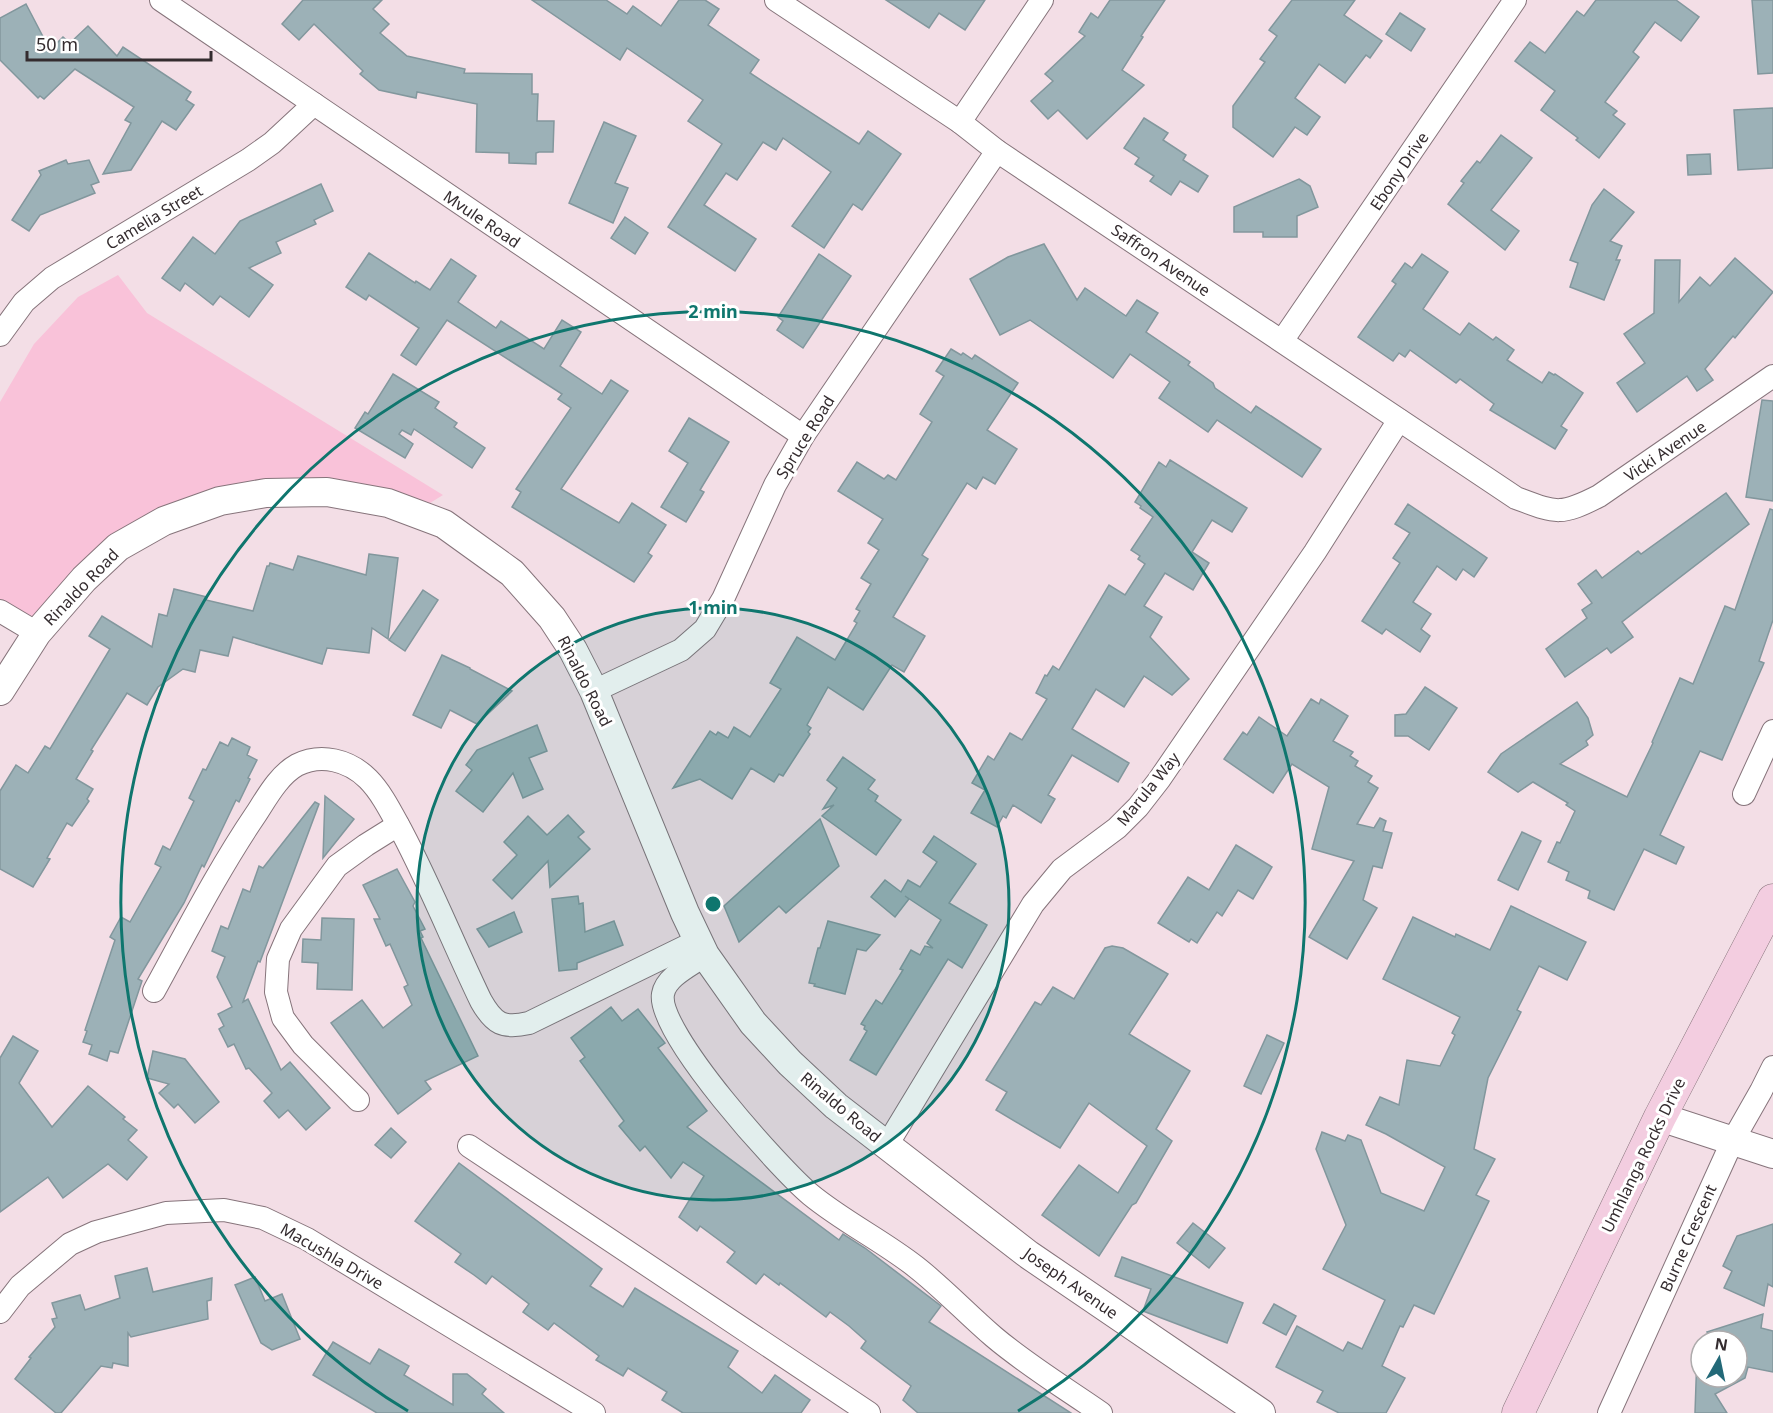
<svg xmlns="http://www.w3.org/2000/svg" width="1773" height="1413" font-family="'Noto Sans',sans-serif">
	<style>
		.green { fill: #f9c2d9 }
		.building { fill: #9cb1b7; stroke: #82979d; stroke-width: 1.5 }
		.lines { fill: none; stroke-linecap: round; stroke-linejoin: round }
		.minor-casing { stroke: #86747b; stroke-width: 24 }
		.tertiary-casing { stroke: #86747b; stroke-width: 30 }
		.secondary-casing { stroke: #86747b; stroke-width: 33 }
		.minor { stroke: #fff; stroke-width: 22 }
		.tertiary { stroke: #fff; stroke-width: 28 }
		.secondary { stroke: #f3cde0; stroke-width: 32 }
		.ring { fill: none; stroke: #0f766e; stroke-width: 3 }
		.labels { text-anchor: middle; dominant-baseline: central; stroke-width: 6; stroke-linejoin: round; paint-order: stroke }
		.street-label { font-size: 16px; fill: #342c2f; stroke: #fff }
		.centre { fill: #0f766e; stroke: #fff; stroke-width: 3 }
		.ring-label { font-size: 18px; text-anchor: middle; font-weight: bold; fill: #0f766e; stroke: #fff; stroke-width: 6; stroke-linejoin: round; paint-order: stroke }
	</style>
	<rect width="100%" height="100%" fill="#f3dee6"/>
	<path class="green" d="M118 275 147 313 443 495 430 503 357 483 235 500 111 551 46 633 0 602V402L34 344 78 297Z"/>
	<g class="building">
		<path d="M303 0H382L373 9 389 24 380 33 407 56 465 69 464 73 532 74V94H538L537 121H554L553 152H539L536 153V164L509 163V153L476 152 477 104 417 92 416 98 379 90 360 74 363 71 314 24 299 40 282 24Z"/>
		<path d="M532 0H606L627 14 633 6 661 26 679 0H705L719 9 708 25 759 60 750 73 859 144 868 131 901 154 862 210 853 204 824 248 792 226 831 172 783 138 776 150 763 142 737 180 726 173 704 205 756 239 735 271 668 227 722 144 688 121 703 100 627 48 620 60Z"/>
		<path d="M886 0H985L965 30 939 13 929 28Z"/>
		<path d="M1110 0H1165L1141 36 1143 37 1122 70 1144 85 1087 139 1058 110 1048 119 1031 101 1053 81 1045 74 1085 36 1079 32 1091 13 1098 18Z"/>
		<path d="M1292 0H1355L1344 15 1382 41 1370 58 1366 55 1345 83 1319 64 1295 98 1320 117 1307 135 1295 127 1273 157 1233 127V106L1265 62 1260 59 1277 36 1269 30Z"/>
		<path d="M1596 0H1676L1699 17 1681 41 1655 22 1633 52 1639 57 1605 102 1617 111 1613 115 1625 124 1599 158 1576 140 1578 138 1541 110 1555 91 1515 61 1530 42 1545 53 1577 11 1584 16Z"/>
		<path d="M1752 0H1773V73L1758 74Z"/>
		<path d="M26 4 50 50 63 37 70 43 88 26 117 56 123 47 191 92 186 100 194 105 176 130 162 121 131 170 103 174 131 123 125 120 134 107 75 69 44 99 40 96 38 98 0 60V18Z"/>
		<path d="M1400 13 1425 29 1411 51 1386 34Z"/>
		<path d="M1773 108V168L1738 170 1734 110Z"/>
		<path d="M1144 118 1168 133 1163 140 1186 155 1183 160 1208 176 1198 192 1180 181 1171 195 1150 181 1154 176 1135 164 1139 158 1124 148Z"/>
		<path d="M604 122 636 136 615 183 628 188 613 223 569 203Z"/>
		<path d="M1501 135 1532 158 1491 210 1519 231 1505 250 1448 204 1464 183 1461 181 1477 161 1480 163Z"/>
		<path d="M1710 154 1711 174 1688 175 1687 155Z"/>
		<path d="M66 160 68 164 89 160 99 182 91 185 95 193 40 215 29 231 12 220 41 175 39 171Z"/>
		<path d="M1299 179 1310 186 1318 207 1297 216V237H1263V232H1234V207Z"/>
		<path d="M321 184 333 211 314 220 316 224 276 242 281 253 249 268 273 285 249 317 220 296 213 305 185 283 180 291 162 278 193 237 215 254 240 221Z"/>
		<path d="M1604 189 1634 212 1610 241 1622 246 1616 260H1620L1604 300 1570 287 1578 263 1570 260 1592 205Z"/>
		<path d="M625 217 648 233 635 254 611 238Z"/>
		<path d="M1044 244 1077 300 1085 288 1126 316 1137 300 1158 313 1146 332 1190 362 1188 365 1213 383 1215 388 1251 413 1256 406 1321 449 1302 477 1217 420 1208 432 1159 398 1170 382 1130 354 1113 378 1030 320 1000 335 970 279 1008 257Z"/>
		<path d="M369 253 415 283 416 281 430 290 451 259 476 276 458 302 496 328 501 321 544 349 562 320 581 332 560 366 602 394 611 380 628 391 561 489 619 523 632 503 666 525 648 553 652 556 634 582 512 507 521 492 516 489 571 408 558 399 562 394 447 320 416 365 401 355 419 328 369 295 366 300 346 287Z"/>
		<path d="M819 254 851 276 803 348 777 330 783 321 778 317Z"/>
		<path d="M1422 254 1448 272 1423 309 1460 335 1469 323 1493 340 1496 337 1514 350 1507 360 1542 383 1549 372 1554 375 1555 374 1583 393 1561 426 1567 430 1555 449 1490 410 1494 404 1460 379 1456 383 1410 350 1405 357 1399 353 1393 361 1358 337 1396 284 1392 281 1405 263 1412 268Z"/>
		<path d="M1735 258 1773 292 1735 338 1733 336 1705 369 1713 380 1697 391 1687 376 1637 412 1617 383 1645 363 1624 334 1654 313 1655 260H1680L1679 302 1700 277 1710 286Z"/>
		<path d="M951 349 961 355 963 353 972 359 975 355 1018 383 987 430 1017 449 995 484 983 477 976 489 967 483 922 555 928 559 893 617 925 636 904 672 892 665 863 710 828 687 807 725 811 728 808 732 810 734 783 776 779 774 774 782 751 768 732 799 700 779 673 788 710 731 716 735 718 732 728 738 734 727 750 737 781 689 770 683 797 637 835 660 857 623 854 621 860 611 856 609 871 584 861 578 879 550 868 543 883 519 838 491 857 462 884 479 888 475 896 480 932 422 920 414 944 376 936 371Z"/>
		<path d="M393 374 439 402 435 408 457 423 454 427 485 448 472 468 414 429 411 435 402 430 399 434 413 444 405 458 355 428 365 412 368 414Z"/>
		<path d="M1762 400 1773 401V501L1746 497Z"/>
		<path d="M689 418 729 442 700 490 704 492 686 522 661 507 688 463 669 451Z"/>
		<path d="M1170 460 1247 508 1232 532 1212 520 1192 552 1209 563 1193 590 1165 573 1144 606 1162 617 1150 637 1189 679 1172 695 1144 676 1124 707 1096 689 1072 729 1129 763 1118 782 1072 755 1048 795 1055 799 1041 823 1013 805 1006 818 1003 816 997 827 971 813 985 790 972 783 988 756 994 760 1010 733 1022 740 1047 699 1036 693 1045 675 1047 676 1053 666 1059 670 1109 585 1125 595 1145 564 1138 559 1140 556 1131 550 1153 517 1140 508 1141 506 1135 502 1159 462 1166 467Z"/>
		<path d="M1726 493 1749 524 1622 622 1633 637 1611 653 1607 648 1565 677 1546 649 1587 618 1582 610 1592 603 1578 584 1596 570 1602 578 1638 551 1641 554Z"/>
		<path d="M1408 504 1487 558 1474 577 1463 569 1456 580 1437 566 1413 602 1431 614 1421 629 1430 636 1420 652 1386 629 1382 634 1362 621 1400 563 1393 558 1410 533 1395 524Z"/>
		<path d="M1770 509 1773 510V620L1759 661 1764 663 1722 760 1700 751 1660 835 1684 847 1676 864 1644 849 1614 910 1588 898 1590 891 1566 880 1569 872 1548 862 1557 842 1560 843 1575 811 1566 805 1568 803 1533 782 1518 792 1488 772 1501 754 1577 702 1588 718 1593 735 1586 741 1588 745 1560 764 1627 797 1653 743 1652 742 1680 678 1693 684 1725 606 1735 610Z"/>
		<path d="M369 554 398 558 388 639 372 628 369 653 327 648 322 664 233 637 228 656 200 650 195 672 183 669 158 687 147 705 127 693 91 750 93 751 76 779 93 789 87 799 89 801 72 826 67 823 47 858 50 859 33 887 0 869V791L16 765 28 773 45 746 50 749 110 649 89 636 102 616 152 647 159 614 167 616 174 589 207 597 206 600 253 611 267 566H269L270 563 293 570 298 556 366 575Z"/>
		<path d="M423 590 438 600 405 651 389 640Z"/>
		<path d="M442 655 470 668V669L512 691 477 724 450 710 441 728 413 715Z"/>
		<path d="M1425 687 1457 708 1429 750 1408 736H1395V715L1406 714Z"/>
		<path d="M1311 699 1319 704 1321 699 1348 716 1333 741 1353 752 1350 756 1358 761 1355 766 1372 776 1368 782 1378 788 1357 824 1374 828 1380 818 1386 821 1383 831 1392 833 1382 868 1373 866 1363 900 1377 908 1347 959 1309 937 1354 861 1312 849 1329 787 1292 764 1273 793 1224 759 1243 732 1247 735 1259 717 1287 736Z"/>
		<path d="M537 725 547 751 529 758 543 789 523 798 513 773 483 812 456 791 472 770 466 765 477 750Z"/>
		<path d="M232 738 250 747 247 755 257 760 248 778 250 779 239 802 236 800 204 867 202 865 184 903 138 979 142 981 118 1053 110 1051 107 1061 89 1054 92 1045 83 1042 87 1031 85 1030 115 940 110 937 121 917 130 922 161 867 155 864 163 846 170 850 171 848 194 801 189 798 203 769 206 770 220 742 228 746Z"/>
		<path d="M843 757 875 780 868 789 878 796 875 801 901 820 876 855 822 816 834 805 823 809 837 788 827 780Z"/>
		<path d="M325 796 354 819 323 858Z"/>
		<path d="M315 802 319 804 260 962 258 961 243 1002 248 999 281 1070 290 1062 330 1108 306 1130 288 1110 279 1118 264 1101 272 1093 249 1068 246 1069 234 1044 228 1047 219 1029 224 1026 218 1014 232 1007 217 977 225 957 212 951 221 926 228 929 243 889 250 892 259 866 263 868Z"/>
		<path d="M568 815 584 832 578 837 590 849 550 887 548 861 512 899 493 880 517 855 504 842 528 816 547 835Z"/>
		<path d="M820 819 839 866 786 913 779 906 739 942 724 906Z"/>
		<path d="M1522 832 1541 841 1518 890 1498 880Z"/>
		<path d="M934 836 976 864 949 903 987 925 962 968 948 959 876 1075 850 1060 867 1031 864 1029 865 1026 861 1024 876 1000 882 1004 903 970 900 969 911 950 920 955 925 946 933 948 927 943 941 920 905 896 909 899 895 917 871 897 885 880 901 892 908 880 920 887 937 862 923 852Z"/>
		<path d="M1236 845 1272 867 1253 899 1238 890 1222 916 1217 912 1197 943 1191 939 1189 942 1158 923 1188 877 1209 890Z"/>
		<path d="M397 869 415 902 413 906 425 929 420 931 423 937 421 938 478 1056 425 1081 431 1089 398 1114 331 1023 362 1000 383 1028 412 1005 404 987 408 985 390 944 386 946 374 919H380L363 885Z"/>
		<path d="M578 896 579 904 583 903 585 932 614 921 623 945 577 963V969L559 971 552 899Z"/>
		<path d="M1511 906 1586 942 1567 980 1539 966 1517 1010 1521 1012 1488 1078 1474 1149 1495 1159 1476 1195 1489 1201 1434 1314 1414 1305 1403 1327 1400 1326 1382 1366 1405 1378 1386 1413H1339L1317 1402 1323 1391 1276 1367 1297 1326 1343 1351 1348 1342 1362 1349 1385 1300 1323 1269 1346 1225 1316 1149 1322 1132 1345 1141 1348 1135 1361 1140 1381 1193 1424 1211 1445 1167 1386 1134 1366 1125 1380 1097 1399 1105 1407 1060 1440 1066 1455 1035 1452 1033 1460 1017 1383 979 1413 917 1455 937 1456 934 1490 950Z"/>
		<path d="M514 912 522 932 489 947 477 929Z"/>
		<path d="M322 918 354 919 352 990 317 989 318 963 302 962 303 939 321 940Z"/>
		<path d="M828 921 880 935 866 951 857 949 845 994 814 986 815 984 809 983 818 948H820Z"/>
		<path d="M1112 946 1123 948 1168 974 1129 1034 1190 1071 1156 1129 1172 1141 1136 1203 1132 1205 1099 1256 1042 1215 1079 1165 1118 1193 1147 1146 1089 1103 1060 1148 996 1110 1007 1092 986 1080 1035 1002 1041 1005 1053 987 1074 999 1105 948Z"/>
		<path d="M611 1007 622 1021 638 1009 665 1043 658 1048 707 1111 687 1127 839 1240 843 1234 865 1248 941 1306 929 1322 1071 1413H918L903 1400 911 1386 861 1348 866 1341 849 1326 830 1312 826 1317 780 1283 779 1285 764 1274 756 1284 727 1262 735 1252 700 1226 697 1231 679 1217 704 1176 683 1162 671 1178 645 1146 640 1151 619 1126 624 1121 580 1061 585 1057 571 1038Z"/>
		<path d="M1267 1035 1284 1043 1261 1094 1244 1086Z"/>
		<path d="M13 1036 38 1051 19 1083 52 1127 88 1086 125 1117 123 1119 137 1130 128 1140 147 1157 127 1180 108 1164 63 1198 48 1177 0 1212V1058Z"/>
		<path d="M153 1051 185 1059 219 1102 195 1123 178 1104 174 1108 159 1093 169 1084 147 1078Z"/>
		<path d="M391 1128 406 1142 391 1158 375 1145Z"/>
		<path d="M459 1163 602 1269 590 1286 623 1307 635 1288 738 1351 728 1367 762 1393 775 1375 810 1400 801 1413H683L662 1400 667 1392 628 1368 623 1376 596 1360 599 1356 554 1323 548 1330 523 1312 529 1304 492 1276 486 1284 474 1275 455 1262 461 1254 415 1221Z"/>
		<path d="M1193 1223 1225 1248 1209 1268 1177 1243Z"/>
		<path d="M1773 1224V1287L1768 1284 1764 1306 1724 1288 1732 1271 1723 1266 1737 1236Z"/>
		<path d="M1122 1257 1243 1303 1227 1343 1143 1311 1151 1289 1115 1276Z"/>
		<path d="M147 1268 153 1292 212 1278 211 1300 207 1301 208 1319 131 1337 128 1333V1366L113 1363 112 1368 101 1366 61 1413H56L15 1379 31 1358 29 1357 55 1327 52 1319 57 1318 52 1303 80 1295 85 1310 120 1298 115 1276Z"/>
		<path d="M255 1277 265 1301 282 1294 300 1339 272 1350 261 1343 235 1285Z"/>
		<path d="M1274 1304 1296 1316 1286 1335 1263 1323Z"/>
		<path d="M1763 1314 1761 1328 1773 1331V1372L1748 1367 1745 1378 1715 1394 1727 1413H1695L1697 1354 1701 1355V1377H1737V1341H1711L1707 1332Z"/>
		<path d="M333 1342 370 1364 379 1349 409 1366 404 1375 453 1405V1374H467L486 1389 482 1394 504 1413H377L313 1375Z"/>
	</g>
	<g class="lines">
		<defs>
			<g id="minor">
				<path d="M161 0 803 436"/>
				<path d="M776 0 960 122 997 151 1516 498C1556 513 1560 516 1599 496L1773 376"/>
				<path d="M960 122 1042 0"/>
				<path d="M0 335 24 302 52 278 248 160 272 143 314 104"/>
				<path d="M1282 341 1515 0"/>
				<path d="M0 611 37 633"/>
				<path d="M594 691 681 650 705 629 723 599 775 485 803 436 997 151"/>
				<path d="M1744 794 1773 731"/>
				<path d="M705 955C692 965 666 976 663 994 656 1032 780 1169 811 1195 844 1222 883 1241 916 1267 944 1289 967 1314 994 1337 1027 1365 1065 1388 1101 1413"/>
				<path d="M154 991C187 931 218 870 256 814 267 797 279 775 297 765 321 753 349 760 368 779 382 793 392 814 402 832 431 887 454 945 481 1001 494 1024 503 1029 529 1023L699 940"/>
				<path d="M358 1100 303 1045 283 1018 276 992 278 959 291 929 337 866 366 845 398 825"/>
				<path d="M887 1145 1033 904 1062 869 1117 828 1138 807 1159 780 1315 552 1399 420"/>
				<path d="M469 1146 869 1413"/>
				<path d="M0 1312 20 1286 70 1244 96 1232 166 1213 224 1210 263 1218 307 1239 594 1413"/>
				<path d="M1609 1413 1732 1142 1761 1091 1773 1067"/>
			</g>
			<g id="tertiary">
				<path d="M0 691 37 633 84 579 118 547 164 521 220 501 266 493 327 492 388 503 444 524 512 573 552 618 573 650 594 691 685 913 705 955 753 1023 790 1063 836 1106 1029 1255 1261 1413"/>
				<path d="M1660 1117 1773 1154"/>
			</g>
			<path id="secondary" d="M1518 1413 1660 1117 1773 900"/>
		</defs>
		<use href="#minor" class="minor-casing"/>
		<use href="#tertiary" class="tertiary-casing"/>
		<use href="#secondary" class="secondary-casing"/>
		<use href="#minor" class="minor"/>
		<use href="#tertiary" class="tertiary"/>
		<use href="#secondary" class="secondary"/>
	</g>
	<circle cx="713" cy="904" r="296" fill="#0f766e" fill-opacity=".12"/>
	<g class="ring">
		<circle cx="713" cy="904" r="296"/>
		<path d="M408 1411A592 592 0 1 1 1018 1411"/>
	</g>
	<g class="labels">
		<g class="street-label">
			<text transform="translate(1399 171) rotate(-56)">Ebony Drive</text>
			<text transform="translate(154 217) rotate(-31)">Camelia Street</text>
			<text transform="translate(482 219) rotate(34)">Mvule Road</text>
			<text transform="translate(1161 260) rotate(34)">Saffron Avenue</text>
			<text transform="translate(805 437) rotate(-58)">Spruce Road</text>
			<text transform="translate(1665 451) rotate(-34)">Vicki Avenue</text>
			<text transform="translate(81 587) rotate(-46)">Rinaldo Road</text>
			<text transform="translate(585 681) rotate(63)">Rinaldo Road</text>
			<text transform="translate(1148 789) rotate(-51)">Marula Way</text>
			<text transform="translate(841 1107) rotate(40)">Rinaldo Road</text>
			<text transform="translate(1643 1155) rotate(-64)">Umhlanga Rocks Drive</text>
			<text transform="translate(1688 1238) rotate(-66)">Burne Crescent</text>
			<text transform="translate(332 1256) rotate(30)">Macushla Drive</text>
			<text transform="translate(1071 1283) rotate(35)">Joseph Avenue</text>
		</g>
	</g>
	<circle cx="713" cy="904" r="9" class="centre"/>
	<g class="ring-label">
		<text x="713" y="318">2 min</text>
		<text x="713" y="614">1 min</text>
	</g>
	<g transform="translate(1719 1359) rotate(9)"><circle r="28" fill="#ffffff" stroke="#aeabac" stroke-width="1.5"/>
	<path d="M0-4.5L10 22L0 15L-10 22Z" fill="#236978"/>
	<text y="-9" font-size="16" font-weight="bold" text-anchor="middle" fill="#342c2f">N</text>
	</g>
	<path d="M27 51v9h184v-9" fill="none" stroke="#342c2f" stroke-width="3"/>
	<text x="36" y="51" font-size="18" fill="#342c2f" stroke="#ffffff" stroke-width="4.5" paint-order="stroke">50 m</text>
</svg>
